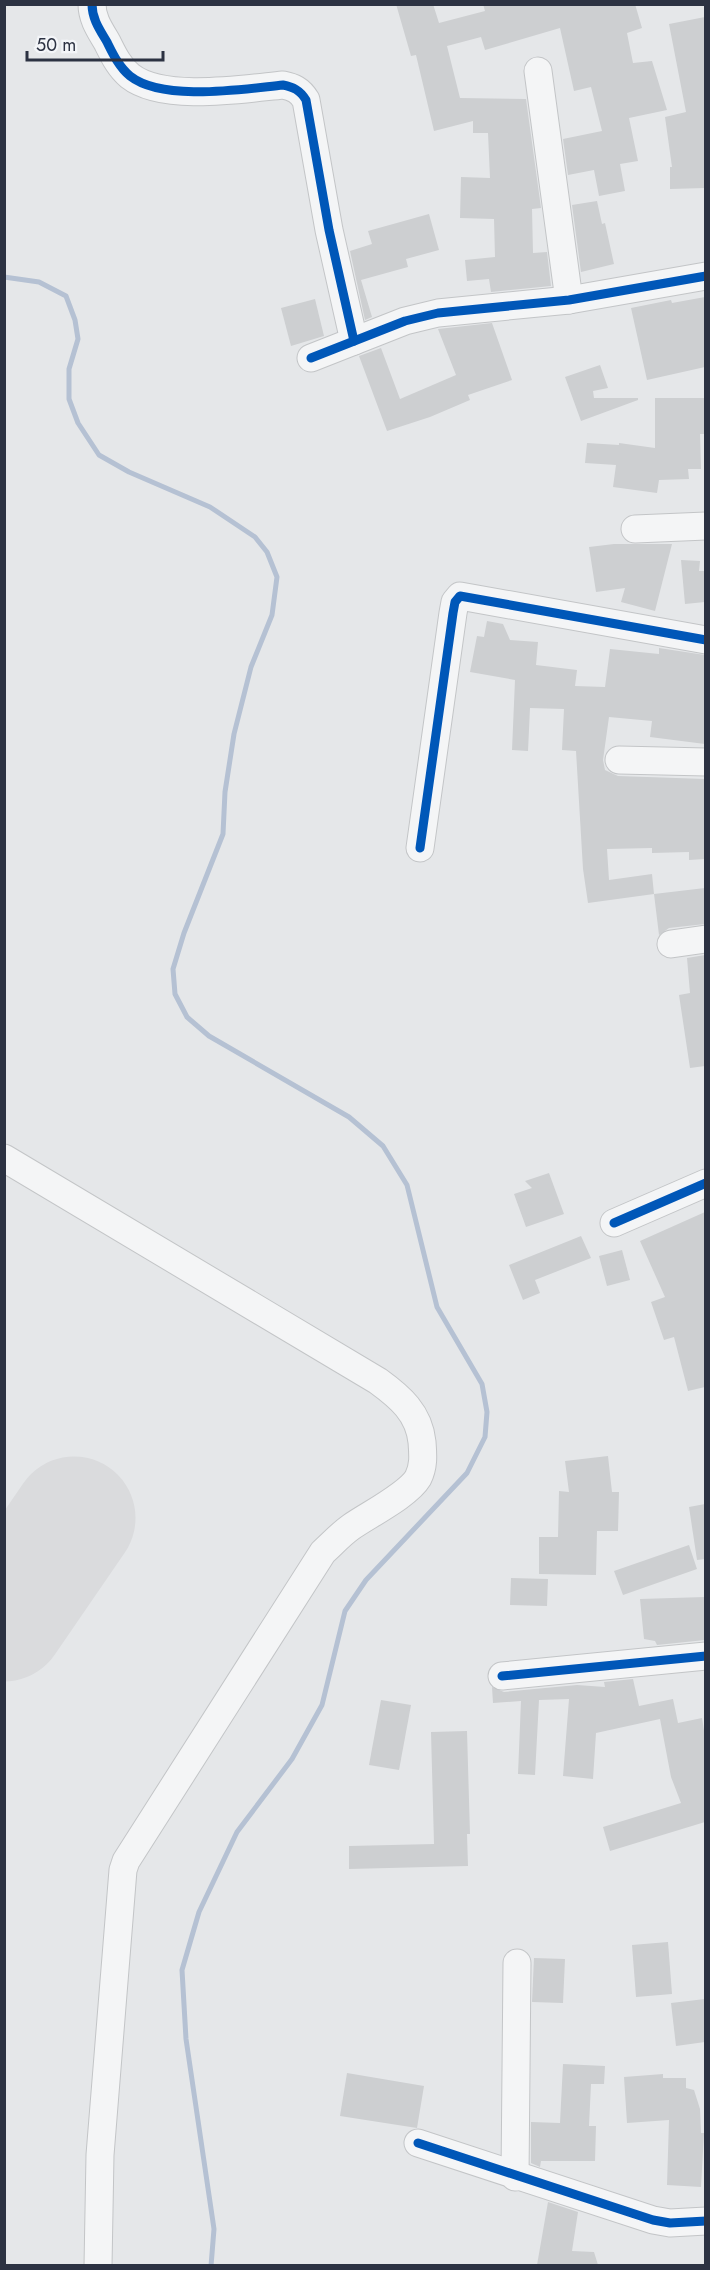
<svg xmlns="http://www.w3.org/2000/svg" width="710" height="2270" font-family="Jost,sans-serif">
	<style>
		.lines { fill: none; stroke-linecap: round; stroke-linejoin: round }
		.stream { stroke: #b5c1d3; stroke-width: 5 }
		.runway { stroke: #dadbdd; stroke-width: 123 }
		.building { fill: #cdcfd1 }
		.minor-casing { stroke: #c3c5c7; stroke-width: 29 }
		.minor { stroke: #f4f5f6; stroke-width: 27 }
		.cycleway-casing { stroke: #f3f5f8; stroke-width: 13 }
		.cycleway { stroke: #0057b8; stroke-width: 9 }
	</style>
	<rect width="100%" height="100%" fill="#e5e7e9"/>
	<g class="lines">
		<path class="stream" d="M4 277 39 282 66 296 75 320 78 339 69 369V399L78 423 99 455 129 472 210 507 255 537 267 552 277 577 272 615 251 667 234 734 225 792 223 834 184 933 173 969 175 994 187 1017 209 1036 349 1117 383 1146 407 1185 437 1307 482 1384 487 1412 485 1437 467 1473 366 1580 345 1611 322 1705 292 1759 237 1832 199 1912 182 1970 186 2039 214 2229 211 2266"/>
		<path class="runway" d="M4 1620 74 1518"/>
	</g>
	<g class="building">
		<path d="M396 4H433L439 23 485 11 483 4H635L642 28 627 33 633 63 652 61 667 110 629 118 638 161 620 164 625 191 599 196 594 170 568 175 563 139 602 131 591 87 574 91 560 28 485 50 481 37 447 46 460 98 526 99 541 208 532 209 533 253 547 252 551 286 491 292 489 279 467 281 465 260 495 257 494 219 460 218 461 177 490 178 488 133H473V121L434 131 416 55 411 56Z"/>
		<path d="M705 17V188L670 189V167H672L665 117 686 112 669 24Z"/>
		<path d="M597 201 602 224 605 223 614 264 581 272 572 205Z"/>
		<path d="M429 214 439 250 406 259 408 267 361 280 372 317 365 320 350 251 372 244 368 231Z"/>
		<path d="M705 297V367L647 380 631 308 671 300 672 303Z"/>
		<path d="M315 299 324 336 291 346 281 308Z"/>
		<path d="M492 323 512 380 468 395 470 400 430 417 387 431 359 356 381 348 400 399 456 375 438 329Z"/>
		<path d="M600 365 608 388 593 391 594 398H638V400L581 421 565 377Z"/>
		<path d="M655 398H705V434H700L701 469H688L689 479 659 480 657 493 613 487 616 465 585 463 587 443 619 445V443L655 448Z"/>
		<path d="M614 544H672L655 611 621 602 625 588 596 592 589 547Z"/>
		<path d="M681 560 700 561 699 571H705V602L685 604Z"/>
		<path d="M487 621 503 624 510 640 538 642 536 665 577 670 575 686 605 687 610 649 659 654V648L705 655V744L650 737 652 721 609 717 603 760 605 770 618 776 705 779V859L689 860V852L652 853V848L607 849 609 880 652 874 654 894 588 903 583 869 576 751 562 750 564 709 530 708 528 751 512 750 515 680 470 672 477 636 484 637Z"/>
		<path d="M705 888V924L669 928 659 935 654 894Z"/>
		<path d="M705 955V1066L690 1068 679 995 690 993 687 958Z"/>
		<path d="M549 1173 564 1214 526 1227 514 1194 532 1188 525 1181Z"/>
		<path d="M705 1212V1387L688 1391 674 1337 664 1340 651 1302 665 1297 640 1241Z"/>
		<path d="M581 1236 591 1258 535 1280 540 1293 523 1300 509 1265Z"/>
		<path d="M622 1250 630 1280 607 1286 599 1256Z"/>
		<path d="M608 1456 612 1492H619L618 1531H597L596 1575 539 1574V1537H558L559 1491 569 1492 565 1461Z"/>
		<path d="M705 1504V1559L697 1560 689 1507Z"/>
		<path d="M689 1545 697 1569 623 1595 614 1571Z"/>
		<path d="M511 1578 548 1579 547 1606 510 1605Z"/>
		<path d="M705 1597V1640L657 1645 655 1641 644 1639 640 1599Z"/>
		<path d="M633 1679 639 1706 673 1699 678 1723 702 1718 705 1737V1822L610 1851 603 1827 681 1803 671 1777 660 1719 596 1733 593 1779 563 1776 569 1699 539 1700 535 1775 518 1774 521 1701 493 1703 492 1687 504 1692 577 1685 605 1687 604 1682Z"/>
		<path d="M381 1700 411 1705 399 1770 369 1765Z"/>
		<path d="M467 1731 470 1834H467L468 1866 349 1869V1846L434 1844 431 1732Z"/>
		<path d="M668 1942 672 1994 636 1997 632 1945Z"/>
		<path d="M534 1958 565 1959 563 2003 532 2002Z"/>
		<path d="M705 1999V2042L676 2046 671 2003Z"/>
		<path d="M563 2064 605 2066 604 2084H591L589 2126H596L595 2161H541L540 2167 531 2163V2122L560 2123Z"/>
		<path d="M347 2073 424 2086 417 2128 340 2116Z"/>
		<path d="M663 2074V2078H686V2088L694 2090 700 2109 701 2133H704L701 2187 667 2185 669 2120 627 2123 624 2077Z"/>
		<path d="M548 2202 578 2212 572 2251 594 2252 598 2265H537Z"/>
	</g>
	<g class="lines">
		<defs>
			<g id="minor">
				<path d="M92 4C92 19 100 30 107 42 113 54 119 67 130 76 163 102 243 89 283 85 293 87 300 90 306 100L329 230 354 341"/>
				<path d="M538 71 569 300"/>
				<path d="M311 358 405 321 438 313 569 300 706 276"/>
				<path d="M635 529 706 526"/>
				<path d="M619 760 706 762"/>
				<path d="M420 848 453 613 455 602 460 596 706 640"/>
				<path d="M671 944 706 939"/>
				<path d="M4 1158 378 1381C400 1397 419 1413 422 1442 423 1455 424 1466 418 1478 408 1495 368 1515 351 1527 341 1534 332 1544 323 1552L126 1861 123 1870 100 2155 98 2266"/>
				<path d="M614 1223 706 1183"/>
				<path d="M502 1676 706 1656"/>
				<path d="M418 2143 653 2220 670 2223 706 2221"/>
				<path d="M515 2177 517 1963"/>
			</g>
		</defs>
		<use href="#minor" class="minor-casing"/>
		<use href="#minor" class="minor"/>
		<defs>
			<g id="cycleway">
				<path d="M92 4C92 19 100 30 107 42 113 54 119 67 130 76 163 102 243 89 283 85 293 87 300 90 306 100L329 230 354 341"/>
				<path d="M311 358 405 321 438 313 569 300 706 276"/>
				<path d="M420 848 453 613 455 602 460 596 706 640"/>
				<path d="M614 1223 706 1183"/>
				<path d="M502 1676 706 1656"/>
				<path d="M418 2143 653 2220 670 2223 706 2221"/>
			</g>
		</defs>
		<use href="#cycleway" class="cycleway-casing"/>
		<use href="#cycleway" class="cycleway"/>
	</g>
	<rect width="710" height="2270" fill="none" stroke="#2c3242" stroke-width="12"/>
	<path d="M27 51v9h136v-9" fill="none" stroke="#2c3242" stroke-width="3"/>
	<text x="36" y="51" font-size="18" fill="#2c3242" stroke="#f3f5f8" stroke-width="4.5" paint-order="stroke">50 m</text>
</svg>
